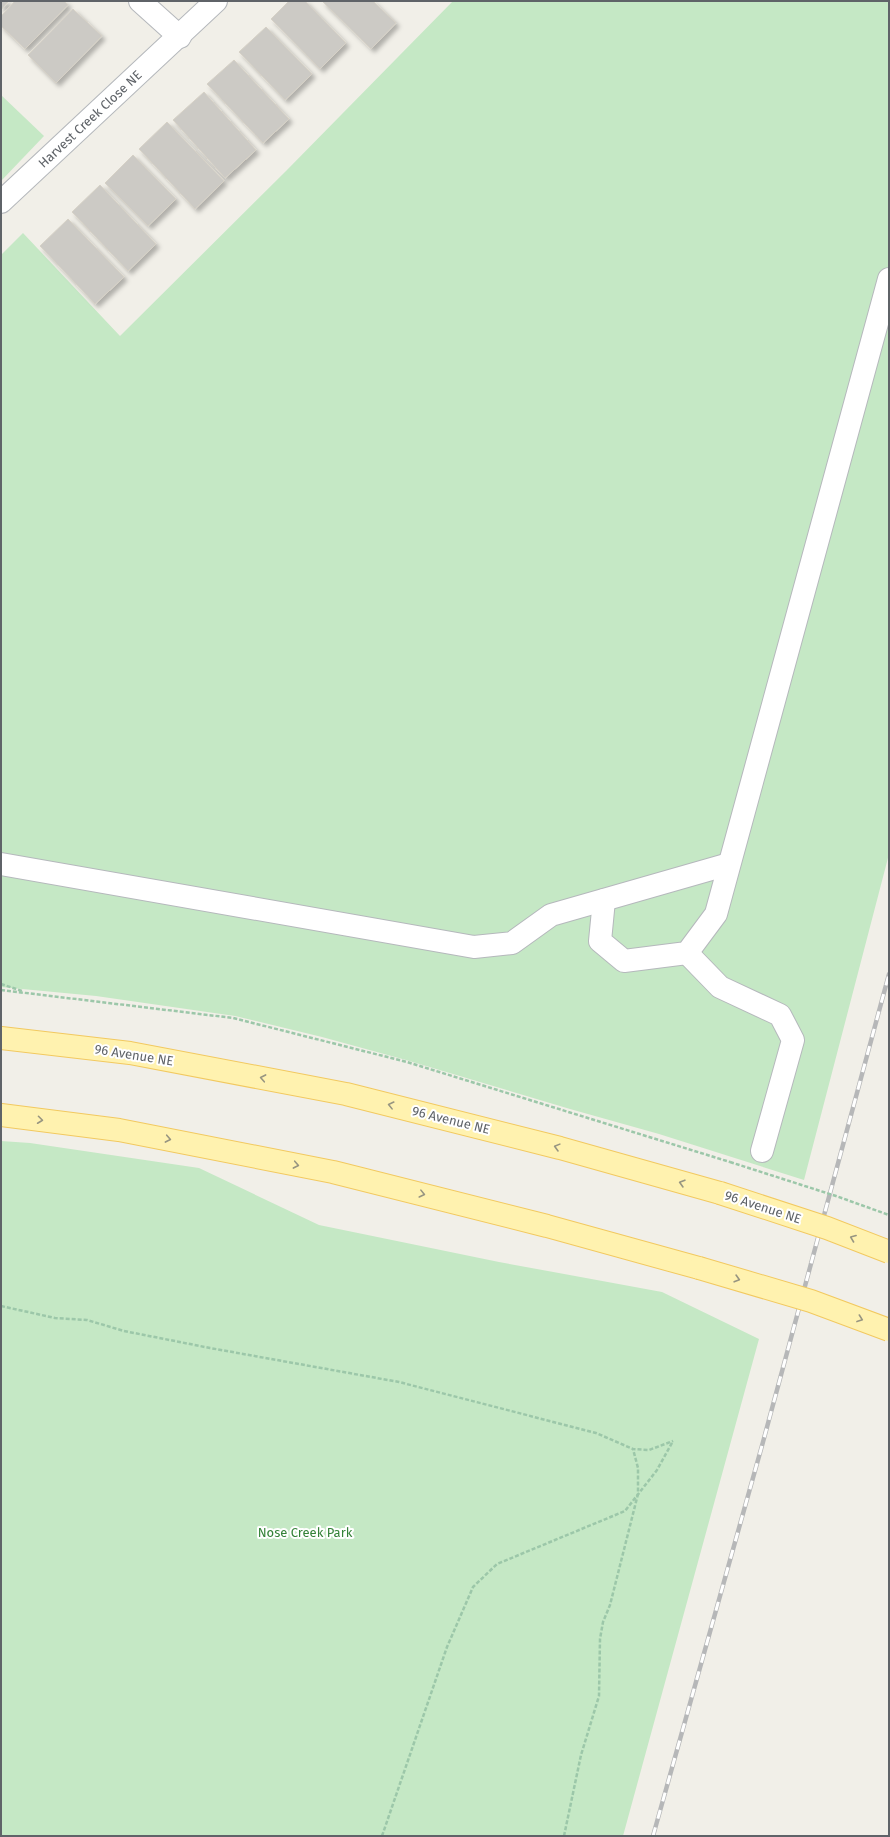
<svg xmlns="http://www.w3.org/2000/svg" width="890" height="1837" font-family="'Fira Sans',sans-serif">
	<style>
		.green { fill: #c5e8c5 }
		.building { fill: #cccac5; stroke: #d6d1c6; filter: url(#shadow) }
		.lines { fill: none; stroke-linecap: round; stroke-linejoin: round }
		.minor-casing { stroke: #b5b8bc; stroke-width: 24 }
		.major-casing { stroke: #f2c960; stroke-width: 24 }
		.path { stroke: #9cc7a9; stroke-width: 2.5; stroke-dasharray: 4 2; stroke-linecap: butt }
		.minor { stroke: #fff; stroke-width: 22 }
		.major { stroke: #fff2af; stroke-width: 22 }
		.rail-casing { stroke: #b6b7b8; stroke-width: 4.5 }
		.rail { stroke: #fff; stroke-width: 3; stroke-dasharray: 9; stroke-linecap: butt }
		.major-bridge-casing { stroke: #f2c960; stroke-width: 24; stroke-linecap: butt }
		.path-bridge { stroke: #9cc7a9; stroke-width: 2.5; stroke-dasharray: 4 2; stroke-linecap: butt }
		.major-bridge { stroke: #fff2af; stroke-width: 22 }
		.oneway { stroke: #979581 }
		.labels { text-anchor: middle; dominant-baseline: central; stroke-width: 4; stroke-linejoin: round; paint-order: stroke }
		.street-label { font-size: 13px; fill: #5f6368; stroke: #fff }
		.park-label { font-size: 13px; fill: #348238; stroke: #fff }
	</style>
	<defs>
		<filter id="shadow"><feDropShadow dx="3.5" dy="3.5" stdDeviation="2" flood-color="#0004"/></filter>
	</defs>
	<rect width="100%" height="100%" fill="#f1efe8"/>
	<g class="green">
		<path d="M453 1H889V854L804 1180 659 1134 570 1109 406 1060 322 1037 235 1016 96 996 1 987V255L23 233 120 336 286 171Z"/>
		<path d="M1 95 44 136 1 181Z"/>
		<path d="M1 1141 30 1143 199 1168 319 1225 499 1262 662 1292 759 1339 623 1836H1Z"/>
	</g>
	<g class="building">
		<path d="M1 1H9L1 10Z"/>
		<path d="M15 1H64L68 5 25 49 1 26V16Z"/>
		<path d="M289 1H305L346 43 320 69 271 19Z"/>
		<path d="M322 1H373L396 23 371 49Z"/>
		<path d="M73 9 102 36 56 83 28 55Z"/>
		<path d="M266 27 312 74 285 100 239 52Z"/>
		<path d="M234 60 289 119 263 143 207 84Z"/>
		<path d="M204 92 256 150 225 178 173 120Z"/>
		<path d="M167 122 224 181 195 209 139 149Z"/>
		<path d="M133 155 176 199 148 226 105 183Z"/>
		<path d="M100 185 156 244 128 271 72 212Z"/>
		<path d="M68 219 124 277 95 304 40 246Z"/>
	</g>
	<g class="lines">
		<defs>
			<g id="minor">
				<path d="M140 1 180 37"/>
				<path d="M1 202 216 1"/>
				<path d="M1 864 474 947 512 943 551 915 729 864"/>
				<path d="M604 900 600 941 624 961 687 953 716 914 889 279"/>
				<path d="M687 953 720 987 780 1015 793 1040 762 1151"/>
			</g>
			<g id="major">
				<path d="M1 1038 130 1053 346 1094 560 1148 720 1193"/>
				<path d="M1 1115 119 1130 333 1172 547 1226 699 1268"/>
			</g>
		</defs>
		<use href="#minor" class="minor-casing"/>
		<use href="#major" class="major-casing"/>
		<g class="path">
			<path d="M1 984 22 991"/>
			<path d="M1 990 233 1018 407 1062 730 1162"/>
			<path d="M1 1306 55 1318 87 1320 124 1331 210 1348 399 1382 596 1433 633 1449 649 1450 673 1441"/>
			<path d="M382 1836 447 1647 473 1587 497 1564 625 1511 657 1470 673 1441"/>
			<path d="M564 1836 581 1755 599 1696 600 1639 603 1622 610 1605 638 1494V1468L633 1449"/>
		</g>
		<use href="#minor" class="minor"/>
		<use href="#major" class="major"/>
		<defs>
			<path id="rail" d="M653 1836 763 1442 889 974"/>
		</defs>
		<use href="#rail" class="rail-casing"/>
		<use href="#rail" class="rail"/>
		<defs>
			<g id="major-bridge">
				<path d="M720 1193 827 1228 889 1252"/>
				<path d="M699 1268 811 1301 889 1330"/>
			</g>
		</defs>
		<use href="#major-bridge" class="major-bridge-casing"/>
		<path class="path-bridge" d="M730 1162 836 1196 889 1215"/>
		<use href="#major-bridge" class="major-bridge"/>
	</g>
	<defs><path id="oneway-chevron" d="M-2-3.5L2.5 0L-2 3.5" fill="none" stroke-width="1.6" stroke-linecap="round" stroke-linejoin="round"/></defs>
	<g class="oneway">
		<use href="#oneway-chevron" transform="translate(263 1078) rotate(-169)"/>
		<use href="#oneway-chevron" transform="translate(391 1105) rotate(-166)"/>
		<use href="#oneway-chevron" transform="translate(40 1120) rotate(7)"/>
		<use href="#oneway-chevron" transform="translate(168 1139) rotate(11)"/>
		<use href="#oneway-chevron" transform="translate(557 1147) rotate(-165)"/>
		<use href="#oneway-chevron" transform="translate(296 1165) rotate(11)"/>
		<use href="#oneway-chevron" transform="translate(682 1183) rotate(-164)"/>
		<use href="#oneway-chevron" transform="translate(422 1194) rotate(14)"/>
		<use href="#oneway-chevron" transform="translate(853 1238) rotate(-159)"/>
		<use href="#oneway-chevron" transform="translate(737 1279) rotate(16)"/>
		<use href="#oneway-chevron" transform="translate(860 1319) rotate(20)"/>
	</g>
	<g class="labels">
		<g class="street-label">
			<text transform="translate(90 119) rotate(-43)">Harvest Creek Close NE</text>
			<text transform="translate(134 1055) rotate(9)">96 Avenue NE</text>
			<text transform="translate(451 1120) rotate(14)">96 Avenue NE</text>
			<text transform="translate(763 1207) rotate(18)">96 Avenue NE</text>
		</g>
		<g class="park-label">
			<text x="305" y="1532">Nose Creek Park</text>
		</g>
	</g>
	<rect width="890" height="1837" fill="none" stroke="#5f6368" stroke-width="4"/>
</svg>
